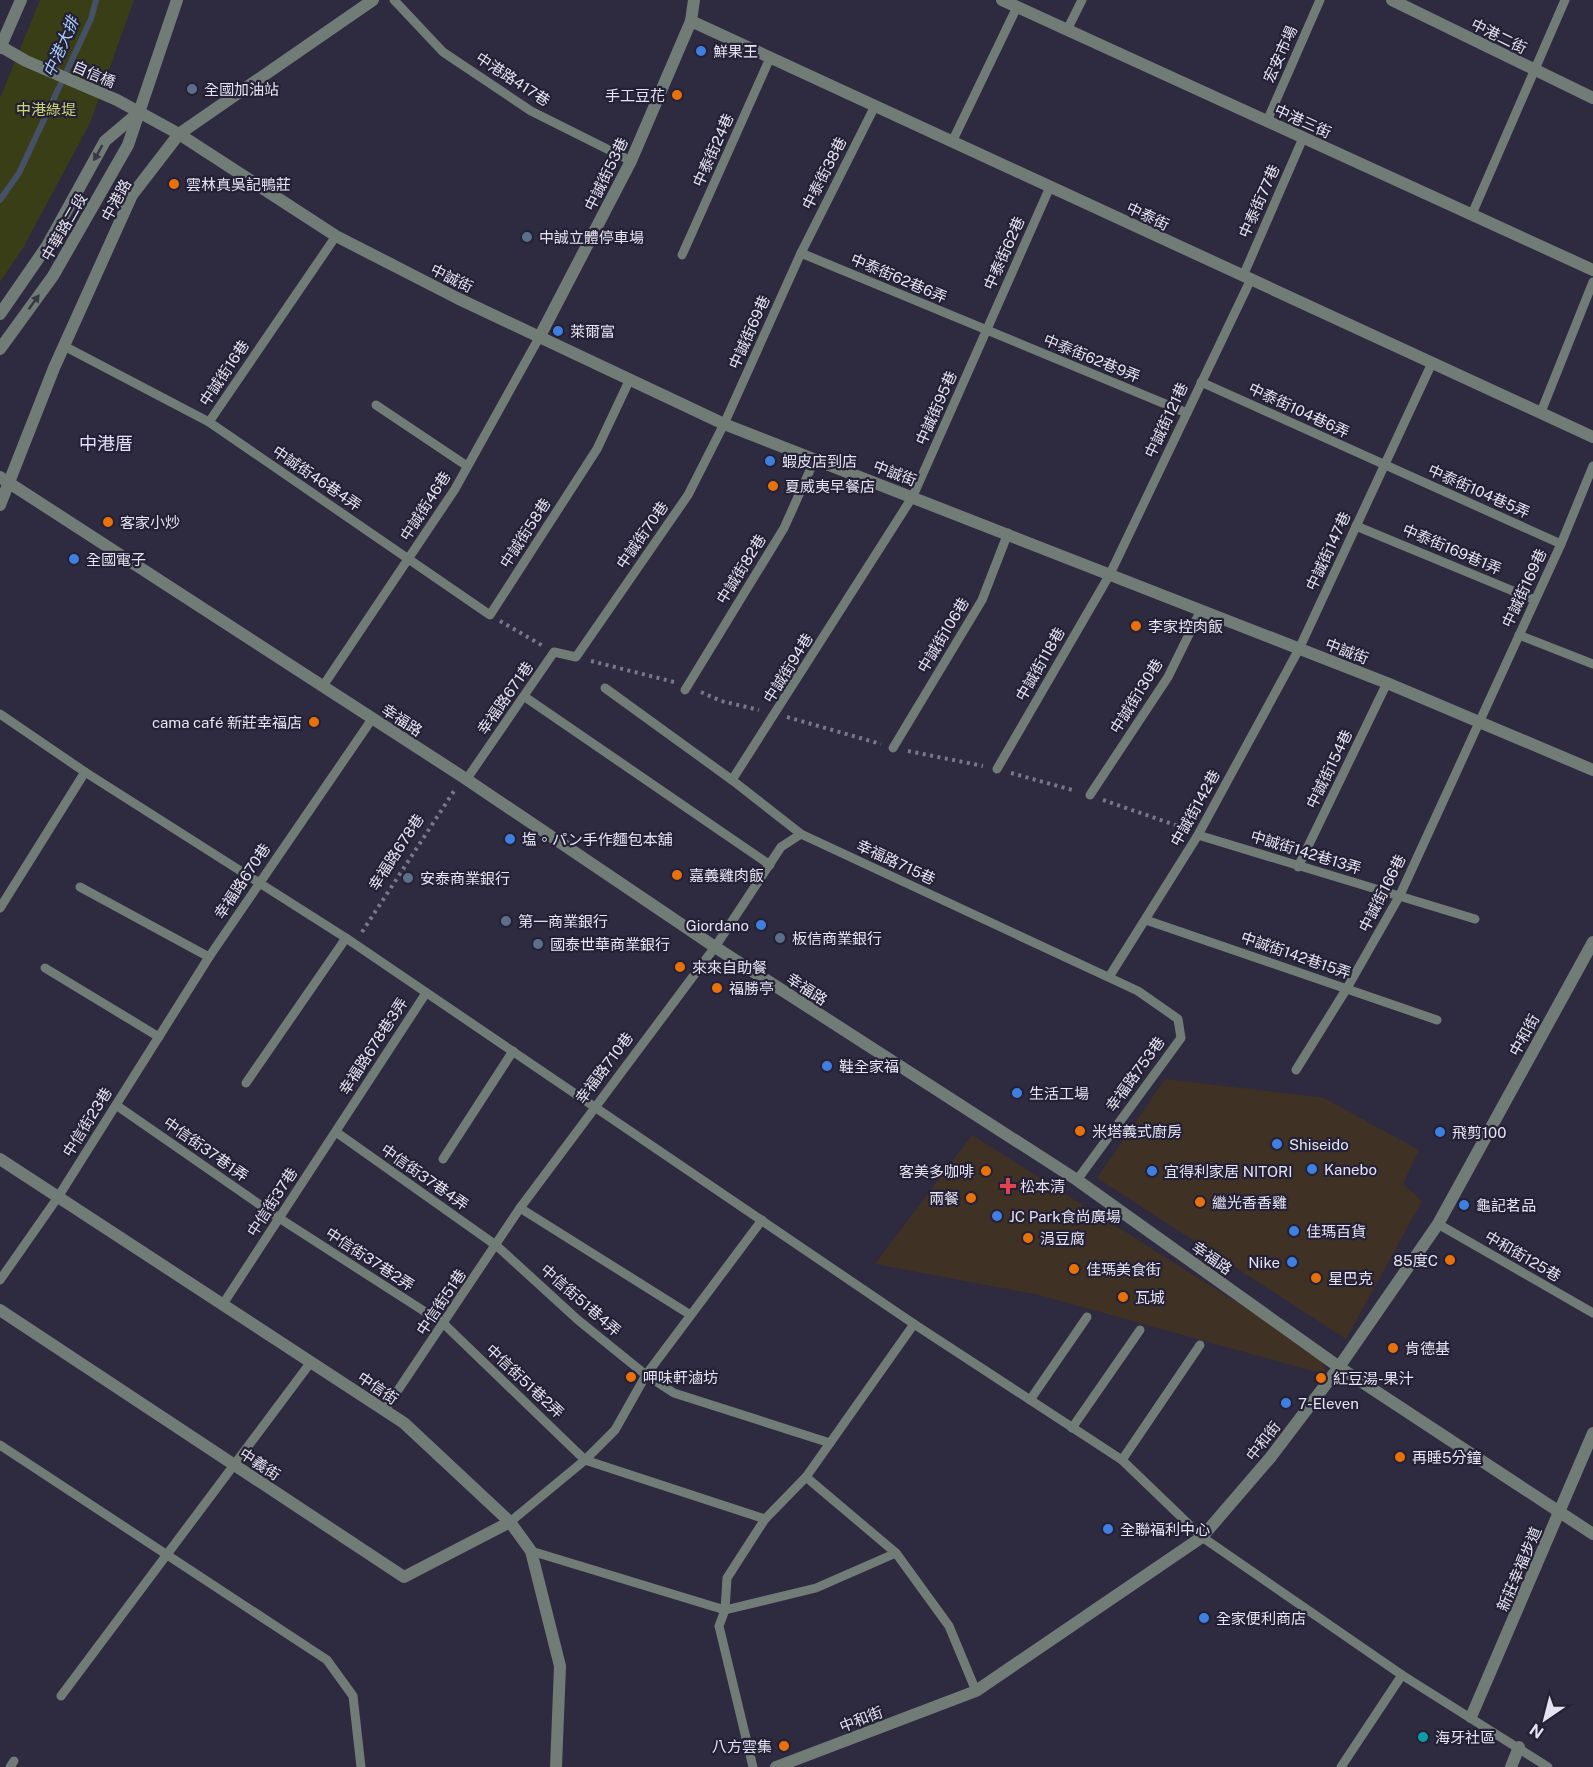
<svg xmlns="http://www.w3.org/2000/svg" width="1593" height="1767" font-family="'Public Sans','Noto Sans TC','Noto Sans JP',sans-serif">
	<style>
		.commercial { fill: #3f3224 }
		.green { fill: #393e16 }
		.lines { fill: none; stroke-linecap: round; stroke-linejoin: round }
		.stream { stroke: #455167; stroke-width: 6 }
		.path { stroke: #7a7789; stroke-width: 4; stroke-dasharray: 3 4.5; stroke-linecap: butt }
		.service { stroke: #707c75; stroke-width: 9 }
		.pedestrian { stroke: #707c75; stroke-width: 12 }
		.minor { stroke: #707c75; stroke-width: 12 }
		.tertiary { stroke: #707c75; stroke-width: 12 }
		.oneway { fill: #373745 }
		.shop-dot { fill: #3f7fe0; stroke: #242035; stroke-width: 2 }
		.service-dot { fill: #5c6f8a; stroke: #242035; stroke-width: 2 }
		.food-dot { fill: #e8710a; stroke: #242035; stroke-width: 2 }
		.health-dot { fill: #e0444e; stroke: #242035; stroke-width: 2 }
		.culture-dot { fill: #0f9aa8; stroke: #242035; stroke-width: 2 }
		.labels { text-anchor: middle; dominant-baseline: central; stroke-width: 4.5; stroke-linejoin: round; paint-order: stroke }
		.street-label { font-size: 15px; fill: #e4e3f1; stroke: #242035 }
		.poi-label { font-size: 15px; fill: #e4e3f1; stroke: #242035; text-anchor: start }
		.park-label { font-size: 15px; fill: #cbd871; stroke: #242035 }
		.water-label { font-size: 16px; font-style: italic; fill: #a9cdfd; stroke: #242035 }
		.quarter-label { font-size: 18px; fill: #e3dffb; stroke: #242035 }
	</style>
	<rect width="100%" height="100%" fill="#2e2a3f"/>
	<g class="commercial">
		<path d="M1165 1079 1324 1098 1419 1150 1403 1184 1422 1201 1346 1339 1097 1178Z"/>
		<path d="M972 1135 1320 1355 1327 1375 1039 1295 875 1264Z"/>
	</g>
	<path class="green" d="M40 0H134L90 123 23 248 0 282V98Z"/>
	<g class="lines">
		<path class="stream" d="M0 200 19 173 91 19 96 0"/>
		<g class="path">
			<path d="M500 621 543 646"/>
			<path d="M591 661 674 682"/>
			<path d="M701 692 721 701 759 710"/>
			<path d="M787 717 881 744"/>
			<path d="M908 751 983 766"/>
			<path d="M1011 773 1076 791"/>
			<path d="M1103 800 1187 829"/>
			<path d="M362 932 454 791"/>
		</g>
		<g class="service">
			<path d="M394 0 443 52 531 111 631 161"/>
			<path d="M1067 30 1082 0"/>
			<path d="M1267 121 1320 0"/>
			<path d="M952 142 1017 7"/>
			<path d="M1472 214 1565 0"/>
			<path d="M801 253 1187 413"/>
			<path d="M682 255 770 58"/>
			<path d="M1243 276 1303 138"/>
			<path d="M64 346 209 422 490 615 597 449 630 379"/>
			<path d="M1201 382 1561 544"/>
			<path d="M376 405 467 466"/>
			<path d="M1541 412 1593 282"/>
			<path d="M209 422 336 236"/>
			<path d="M1356 526 1535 600"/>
			<path d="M1519 635 1593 664"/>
			<path d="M323 686 455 489 540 336"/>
			<path d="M605 688 732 780"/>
			<path d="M685 690 784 528 815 459"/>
			<path d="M525 697 770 865"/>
			<path d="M0 714 85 772 346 938 914 1324 1122 1460 1202 1537 1402 1675 1548 1767"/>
			<path d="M893 748 982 600 1008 533"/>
			<path d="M997 769 1110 574 1251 279"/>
			<path d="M466 780 554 652 576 657 688 495 724 424 801 253 875 106"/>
			<path d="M1090 795 1168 677 1201 610"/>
			<path d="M801 834 732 780 913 496 1050 187"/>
			<path d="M1198 835 1475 919"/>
			<path d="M1298 867 1387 683"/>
			<path d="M80 887 209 957"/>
			<path d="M0 908 85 772"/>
			<path d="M1146 920 1437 1020"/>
			<path d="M45 968 159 1037"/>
			<path d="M1109 977 1198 835 1299 649 1432 363"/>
			<path d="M1296 1070 1347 988 1400 895 1561 544 1593 466"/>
			<path d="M246 1083 346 938"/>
			<path d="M116 1105 279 1218 444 1324 585 1460 765 1519"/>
			<path d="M336 1132 497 1246 578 1320 646 1375 674 1393 830 1443"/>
			<path d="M443 1159 513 1051"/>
			<path d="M520 1208 689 1314"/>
			<path d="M1438 1224 1593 1313"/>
			<path d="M0 1280 58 1197 209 957 372 719"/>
			<path d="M223 1304 426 993"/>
			<path d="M1030 1400 1087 1317"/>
			<path d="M384 1411 520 1208 715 947 781 847 801 834 1138 991 1178 1019 1181 1038 1077 1180"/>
			<path d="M1072 1428 1140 1330"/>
			<path d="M0 1445 327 1660 353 1696 361 1767"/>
			<path d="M1122 1460 1200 1345"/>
			<path d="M806 1477 896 1553 949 1626 976 1691"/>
			<path d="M510 1522 585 1460 615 1430 646 1375 762 1220"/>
			<path d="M531 1551 725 1610 816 1588 896 1553"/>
			<path d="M61 1696 311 1362"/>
			<path d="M10 1767 14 1761"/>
			<path d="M753 1767 719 1626 725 1610 727 1578 765 1519 806 1477 914 1324"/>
			<path d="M1341 1767 1402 1675"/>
		</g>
		<g class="pedestrian">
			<path d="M1471 1717 1593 1433"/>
			<path d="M1511 1767 1519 1747"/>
		</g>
		<g class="minor">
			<path d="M1002 0 1593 270"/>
			<path d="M1392 0 1593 98"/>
			<path d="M691 21 1593 437"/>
			<path d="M0 46 26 61 117 100 179 134 336 236 457 298 724 424 1387 683 1593 770"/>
			<path d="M0 48 21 0"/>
			<path d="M540 336 631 161 691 21 694 0"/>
			<path d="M0 1159 404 1423 510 1522 531 1551 560 1666 556 1767"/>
			<path d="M0 1310 404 1577 510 1522"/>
			<path d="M776 1767 976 1691 1202 1537 1270 1458 1339 1367 1438 1224 1593 942"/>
		</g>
		<g class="tertiary">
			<path d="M0 314 47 246 105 141 138 113"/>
			<path d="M0 349 53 276 128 145 177 0"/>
			<path d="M0 477 463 777 715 947 1077 1180 1339 1367 1593 1534"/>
			<path d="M0 505 54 368 132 195 179 134 373 0"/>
		</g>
	</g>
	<defs><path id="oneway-solid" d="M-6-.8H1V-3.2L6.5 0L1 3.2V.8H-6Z" transform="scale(1.5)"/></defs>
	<g class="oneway">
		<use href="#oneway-solid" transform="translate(98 153) rotate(119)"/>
		<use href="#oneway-solid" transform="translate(34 302) rotate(-54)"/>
	</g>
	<g class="shop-dot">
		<circle cx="701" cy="51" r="6"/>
		<circle cx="558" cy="331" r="6"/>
		<circle cx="770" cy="461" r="6"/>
		<circle cx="74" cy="559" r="6"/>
		<circle cx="510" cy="839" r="6"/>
		<circle cx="761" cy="925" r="6"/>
		<circle cx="827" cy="1066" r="6"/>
		<circle cx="1017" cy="1093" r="6"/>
		<circle cx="1440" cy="1132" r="6"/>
		<circle cx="1277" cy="1144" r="6"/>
		<circle cx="1312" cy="1169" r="6"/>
		<circle cx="1152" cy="1171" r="6"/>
		<circle cx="1464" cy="1205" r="6"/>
		<circle cx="997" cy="1216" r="6"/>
		<circle cx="1294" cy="1231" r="6"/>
		<circle cx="1292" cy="1262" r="6"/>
		<circle cx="1286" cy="1403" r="6"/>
		<circle cx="1108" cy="1529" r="6"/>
		<circle cx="1204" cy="1618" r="6"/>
	</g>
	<g class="service-dot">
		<circle cx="192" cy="89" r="6"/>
		<circle cx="527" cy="237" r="6"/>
		<circle cx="408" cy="878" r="6"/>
		<circle cx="506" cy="921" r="6"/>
		<circle cx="780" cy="938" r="6"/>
		<circle cx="538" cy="944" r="6"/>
	</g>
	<g class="food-dot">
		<circle cx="677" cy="95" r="6"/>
		<circle cx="174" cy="184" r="6"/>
		<circle cx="773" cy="486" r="6"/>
		<circle cx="108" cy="522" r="6"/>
		<circle cx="1136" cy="626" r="6"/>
		<circle cx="314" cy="722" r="6"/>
		<circle cx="677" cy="875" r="6"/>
		<circle cx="680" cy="967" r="6"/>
		<circle cx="717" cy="988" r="6"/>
		<circle cx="1080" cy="1131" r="6"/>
		<circle cx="986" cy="1171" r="6"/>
		<circle cx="971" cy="1198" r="6"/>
		<circle cx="1200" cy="1202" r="6"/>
		<circle cx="1028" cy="1238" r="6"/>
		<circle cx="1450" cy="1260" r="6"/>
		<circle cx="1074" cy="1269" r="6"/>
		<circle cx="1316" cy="1278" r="6"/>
		<circle cx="1123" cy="1297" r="6"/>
		<circle cx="1393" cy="1348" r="6"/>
		<circle cx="631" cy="1377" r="6"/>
		<circle cx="1321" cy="1378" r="6"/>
		<circle cx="1400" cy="1457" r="6"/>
		<circle cx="784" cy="1746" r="6"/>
	</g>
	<path class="health-dot" d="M1005 1177h6v6h6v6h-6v6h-6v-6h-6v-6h6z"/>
	<circle class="culture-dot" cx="1423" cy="1737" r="6"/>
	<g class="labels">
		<g class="street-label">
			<text transform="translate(1499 36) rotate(26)">中港二街</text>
			<text transform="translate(1280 54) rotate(-66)">宏安市場</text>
			<text transform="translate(94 74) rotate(23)">自信橋</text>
			<text transform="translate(513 79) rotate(33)">中港路417巷</text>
			<text transform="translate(1303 121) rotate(24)">中港三街</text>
			<text transform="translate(713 150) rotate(-66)">中泰街24巷</text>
			<text transform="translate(824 173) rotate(-63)">中泰街38巷</text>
			<text transform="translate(606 174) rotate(-64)">中誠街53巷</text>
			<text transform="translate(116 200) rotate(-62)">中港路</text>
			<text transform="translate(1259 201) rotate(-66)">中泰街77巷</text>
			<text transform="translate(1148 216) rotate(25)">中泰街</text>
			<text transform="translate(64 227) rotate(-60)">中華路二段</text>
			<text transform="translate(1004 253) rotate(-66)">中泰街62巷</text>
			<text transform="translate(452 278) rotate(26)">中誠街</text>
			<text transform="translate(899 278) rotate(23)">中泰街62巷6弄</text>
			<text transform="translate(749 332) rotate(-66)">中誠街69巷</text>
			<text transform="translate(1092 358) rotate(22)">中泰街62巷9弄</text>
			<text transform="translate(224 373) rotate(-56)">中誠街16巷</text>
			<text transform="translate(936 408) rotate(-66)">中誠街95巷</text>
			<text transform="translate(1299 410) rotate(25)">中泰街104巷6弄</text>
			<text transform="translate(1166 420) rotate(-65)">中誠街121巷</text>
			<text transform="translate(895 473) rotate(21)">中誠街</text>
			<text transform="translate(317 478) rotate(34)">中誠街46巷4弄</text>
			<text transform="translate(1479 491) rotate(24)">中泰街104巷5弄</text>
			<text transform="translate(425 506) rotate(-57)">中誠街46巷</text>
			<text transform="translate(525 533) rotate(-57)">中誠街58巷</text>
			<text transform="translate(642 535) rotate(-55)">中誠街70巷</text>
			<text transform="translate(1452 549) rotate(23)">中泰街169巷1弄</text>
			<text transform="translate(1328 551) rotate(-65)">中誠街147巷</text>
			<text transform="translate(741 569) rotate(-58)">中誠街82巷</text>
			<text transform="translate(1524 588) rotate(-65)">中誠街169巷</text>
			<text transform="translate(943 635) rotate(-59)">中誠街106巷</text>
			<text transform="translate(1347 651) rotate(21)">中誠街</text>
			<text transform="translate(1040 664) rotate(-60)">中誠街118巷</text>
			<text transform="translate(788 668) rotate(-58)">中誠街94巷</text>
			<text transform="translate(1136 696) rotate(-58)">中誠街130巷</text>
			<text transform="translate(505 698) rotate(-55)">幸福路671巷</text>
			<text transform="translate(402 720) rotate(33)">幸福路</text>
			<text transform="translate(1329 769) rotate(-64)">中誠街154巷</text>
			<text transform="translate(1195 808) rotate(-61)">中誠街142巷</text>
			<text transform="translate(396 852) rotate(-57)">幸福路678巷</text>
			<text transform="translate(1306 852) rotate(17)">中誠街142巷13弄</text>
			<text transform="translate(896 862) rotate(25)">幸福路715巷</text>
			<text transform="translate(242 881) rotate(-56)">幸福路670巷</text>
			<text transform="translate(1382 893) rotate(-63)">中誠街166巷</text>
			<text transform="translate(1296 955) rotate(19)">中誠街142巷15弄</text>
			<text transform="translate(807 989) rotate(33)">幸福路</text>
			<text transform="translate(1524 1035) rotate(-61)">中和街</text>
			<text transform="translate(373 1046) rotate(-57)">幸福路678巷3弄</text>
			<text transform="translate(604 1068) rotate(-53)">幸福路710巷</text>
			<text transform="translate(1135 1074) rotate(-54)">幸福路753巷</text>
			<text transform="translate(87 1122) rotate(-58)">中信街23巷</text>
			<text transform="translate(206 1149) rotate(35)">中信街37巷1弄</text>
			<text transform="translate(425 1177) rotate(35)">中信街37巷4弄</text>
			<text transform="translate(272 1202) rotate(-57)">中信街37巷</text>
			<text transform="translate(1523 1256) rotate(30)">中和街125巷</text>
			<text transform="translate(1212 1258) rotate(35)">幸福路</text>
			<text transform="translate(370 1259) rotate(33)">中信街37巷2弄</text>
			<text transform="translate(581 1300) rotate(41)">中信街51巷4弄</text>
			<text transform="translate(441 1302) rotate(-56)">中信街51巷</text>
			<text transform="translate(525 1381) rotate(43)">中信街51巷2弄</text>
			<text transform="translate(378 1388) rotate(34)">中信街</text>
			<text transform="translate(1263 1441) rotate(-52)">中和街</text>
			<text transform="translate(260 1464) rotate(33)">中義街</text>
			<text transform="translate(1519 1569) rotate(-67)">新莊幸福步道</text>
			<text transform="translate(861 1719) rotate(-21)">中和街</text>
		</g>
		<g class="poi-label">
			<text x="713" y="51">鮮果王</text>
			<text x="204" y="89">全國加油站</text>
			<text x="665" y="95" text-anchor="end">手工豆花</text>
			<text x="186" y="184">雲林真吳記鴨莊</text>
			<text x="539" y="237">中誠立體停車場</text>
			<text x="570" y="331">萊爾富</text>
			<text x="782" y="461">蝦皮店到店</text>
			<text x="785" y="486">夏威夷早餐店</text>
			<text x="120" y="522">客家小炒</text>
			<text x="86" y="559">全國電子</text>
			<text x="1148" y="626">李家控肉飯</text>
			<text x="302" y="722" text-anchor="end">cama café 新莊幸福店</text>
			<text x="522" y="839">塩。パン手作麵包本舖</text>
			<text x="689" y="875">嘉義雞肉飯</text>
			<text x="420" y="878">安泰商業銀行</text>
			<text x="518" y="921">第一商業銀行</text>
			<text x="749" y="925" text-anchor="end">Giordano</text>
			<text x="792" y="938">板信商業銀行</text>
			<text x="550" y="944">國泰世華商業銀行</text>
			<text x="692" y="967">來來自助餐</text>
			<text x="729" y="988">福勝亭</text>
			<text x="839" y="1066">鞋全家福</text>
			<text x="1029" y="1093">生活工場</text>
			<text x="1092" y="1131">米塔義式廚房</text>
			<text x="1452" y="1132">飛剪100</text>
			<text x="1289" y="1144">Shiseido</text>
			<text x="1324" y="1169">Kanebo</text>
			<text x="974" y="1171" text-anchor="end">客美多咖啡</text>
			<text x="1164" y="1171">宜得利家居 NITORI</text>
			<text x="1020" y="1186">松本清</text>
			<text x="959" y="1198" text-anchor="end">兩餐</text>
			<text x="1212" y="1202">繼光香香雞</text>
			<text x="1476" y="1205">龜記茗品</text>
			<text x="1009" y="1216">JC Park食尚廣場</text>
			<text x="1306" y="1231">佳瑪百貨</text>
			<text x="1040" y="1238">涓豆腐</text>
			<text x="1438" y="1260" text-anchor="end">85度C</text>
			<text x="1280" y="1262" text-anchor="end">Nike</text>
			<text x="1086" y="1269">佳瑪美食街</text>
			<text x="1328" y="1278">星巴克</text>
			<text x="1135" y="1297">瓦城</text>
			<text x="1405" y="1348">肯德基</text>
			<text x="643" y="1377">呷味軒滷坊</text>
			<text x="1333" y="1378">紅豆湯-果汁</text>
			<text x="1298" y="1403">7-Eleven</text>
			<text x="1412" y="1457">再睡5分鐘</text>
			<text x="1120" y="1529">全聯福利中心</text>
			<text x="1216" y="1618">全家便利商店</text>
			<text x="1435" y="1737">海牙社區</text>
			<text x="772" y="1746" text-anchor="end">八方雲集</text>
		</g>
		<g class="park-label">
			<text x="46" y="109">中港綠堤</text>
		</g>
		<g class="water-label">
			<text transform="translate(61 47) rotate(-66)">中港大排</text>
		</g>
		<g class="quarter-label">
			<text x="106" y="443">中港厝</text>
		</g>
	</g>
	<g transform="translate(1545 1719) rotate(215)" stroke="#242035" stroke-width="4.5" paint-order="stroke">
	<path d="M0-4.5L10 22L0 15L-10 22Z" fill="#e4e3f1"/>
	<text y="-9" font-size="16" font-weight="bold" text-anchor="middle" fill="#e4e3f1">N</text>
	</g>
</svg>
